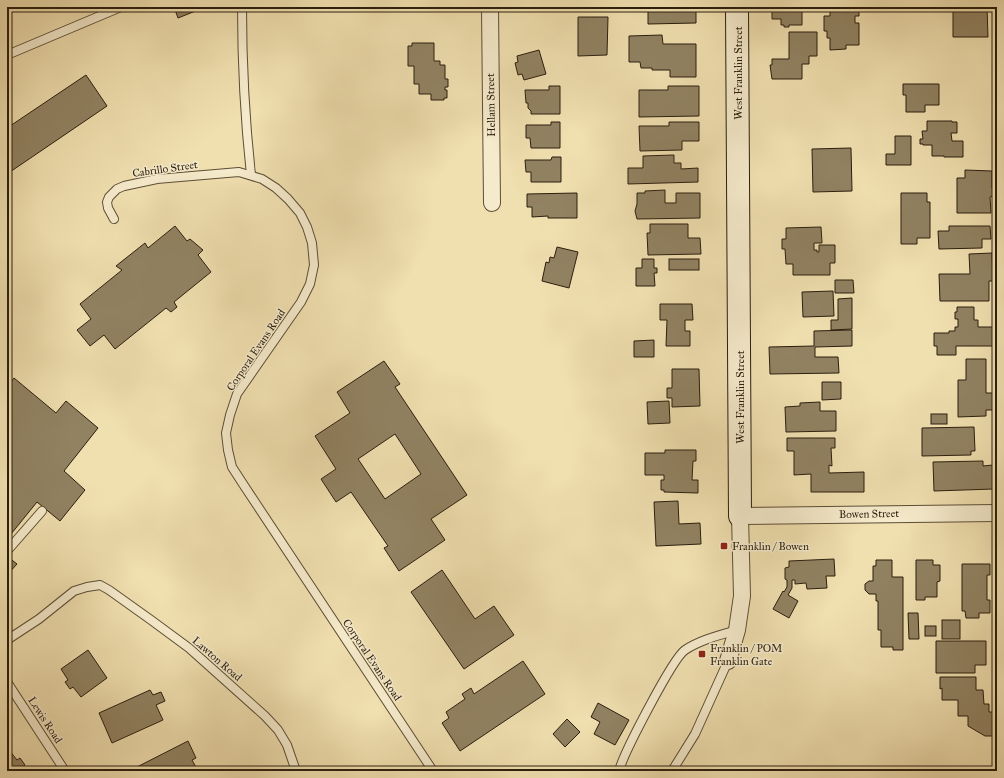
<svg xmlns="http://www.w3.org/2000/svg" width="1004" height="778" font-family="'IM FELL Great Primer',serif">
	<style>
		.building { fill: #918262; stroke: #2a1e0e; fill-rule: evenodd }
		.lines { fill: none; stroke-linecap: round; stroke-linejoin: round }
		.lane-casing { stroke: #5c4e36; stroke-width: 10 }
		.street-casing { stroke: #5c4e36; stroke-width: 18 }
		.secondary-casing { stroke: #2a1e0e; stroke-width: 24 }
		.lane { stroke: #f5eacb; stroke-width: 8 }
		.street { stroke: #f5eacb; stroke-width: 16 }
		.secondary { stroke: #f5eacb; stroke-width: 22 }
		.poi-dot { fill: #8f2418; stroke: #f5eacb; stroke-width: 1.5 }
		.labels { text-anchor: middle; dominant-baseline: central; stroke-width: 3; stroke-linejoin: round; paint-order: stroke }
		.street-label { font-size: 11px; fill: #2a1e0e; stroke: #f5eacb }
		.poi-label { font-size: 11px; fill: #2a1e0e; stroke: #f5eacb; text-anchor: start }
	</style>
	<rect width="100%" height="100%" fill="#f0dfaf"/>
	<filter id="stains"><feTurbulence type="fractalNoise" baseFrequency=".005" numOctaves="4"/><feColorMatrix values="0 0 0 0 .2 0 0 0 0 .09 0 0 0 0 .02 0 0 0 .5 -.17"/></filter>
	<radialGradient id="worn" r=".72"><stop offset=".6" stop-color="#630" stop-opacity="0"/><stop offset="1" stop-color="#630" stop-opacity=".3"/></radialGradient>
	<g class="building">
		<path d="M174 7H197L198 10 178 18Z"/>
		<path d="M648 7H696V23L648 24Z"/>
		<path d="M772 7H802V25H789V27H784V25H781V19H772Z"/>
		<path d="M835 7 859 8V16H855V23H859V45H846V49L830 50V38H827V31H824V16H830V8Z"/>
		<path d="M953 7H987L988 37H953Z"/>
		<path d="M578 17H608L607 55 578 56Z"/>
		<path d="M789 32H817V56H809V64H802V79H772L770 65H772V59H789Z"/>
		<path d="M662 35 663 44H696V77H670V70H652V68H641L640 62H629V36Z"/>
		<path d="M412 43H434V61H440V65H445V79H448V87H445V90H447V98H444V100H431V94H419V84H414V66H408V46H412Z"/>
		<path d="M539 50 546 74 524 80 522 74 518 75 515 63 518 62 517 56Z"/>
		<path d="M86 75 107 106 7 174V128Z"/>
		<path d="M903 84H939V105H925V112H906V95H903Z"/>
		<path d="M549 86H560V114H531V111L528 108V103H526L525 90H549Z"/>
		<path d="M668 86H699V116L639 117V90H668Z"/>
		<path d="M927 121H952V122H957V133H951L952 141H963V157H944V156H932V145H923V144H920V139H923L922 131H927Z"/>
		<path d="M551 122H560V148H531L530 138H526V125H551Z"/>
		<path d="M669 122H699V141H682V150L640 151 639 126H669Z"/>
		<path d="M895 136H911V165H886V154H895Z"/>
		<path d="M851 148 852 191 813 192 812 149Z"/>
		<path d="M674 155V163H681V169L698 168V182L628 184V168H643V156Z"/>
		<path d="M552 157H561V182H531V172H526L525 160H551Z"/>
		<path d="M965 170 992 171V188H995V195L990 197 991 213H957V178H965Z"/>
		<path d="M665 190V203H676V193H700V218L637 219 635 211 637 204V193H645V191Z"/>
		<path d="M577 193V218H548V216L532 217V207H527V194Z"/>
		<path d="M901 193H927V202H930V238H917V244H901Z"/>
		<path d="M650 224H688V238H700L701 254 648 255 647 233H650Z"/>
		<path d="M175 226 187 241 190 239 203 250 198 255 211 272 174 302 177 307 171 312 166 308 115 349 104 335 90 346 77 330 91 319 80 304 122 270 116 266 145 243 148 248Z"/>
		<path d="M949 226H990L991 239H982V248L939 249 938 231H949Z"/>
		<path d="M821 227 822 243H814V250H817V252H819V245H835V263H830V275H793V264H786L785 249H782V239H786V228Z"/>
		<path d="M557 247 578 252 569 288 542 281 546 262 549 263 550 257 554 258Z"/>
		<path d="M992 253 993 281H989V301H940L939 274H970L969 254Z"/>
		<path d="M642 259H654V268H657V273H654L655 286H636V268H642Z"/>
		<rect x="669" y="259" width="30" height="11"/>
		<path d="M835 280H853L854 293H835Z"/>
		<path d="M833 291 834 316 803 317 802 292Z"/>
		<path d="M852 298V329L831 330V320H838V299Z"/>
		<path d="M660 304H692L693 320H685V331H690V346H666L667 320H660Z"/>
		<path d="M957 307H974V320H978V327H993V346H956V355H937V346H934V333H949V331H955V327H958V319H955V312H957Z"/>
		<path d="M852 330V346L815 347V357H838L839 373 770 374 769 347 814 346V331Z"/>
		<path d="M654 340V357H634V341Z"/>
		<path d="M966 359H986V393H993V410H986V416L958 417V380H966Z"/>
		<path d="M384 361 400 384 395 387 467 495 431 519 445 540 399 571 384 548 388 546 351 492 336 502 321 479 336 469 315 436 350 413 337 392ZM395 434 421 474 385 499 358 459Z"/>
		<path d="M672 369H699L700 406 672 407V398H667V388H672Z"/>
		<path d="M14 378 56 413 66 401 98 428 64 471 85 490 60 521 37 502 7 539V387Z"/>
		<path d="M822 382H841V399L822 400Z"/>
		<path d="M669 401 670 423 648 424 647 402Z"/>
		<path d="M820 402V411H836V431L786 432 785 407 800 406V403Z"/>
		<rect x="931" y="414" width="16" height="10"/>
		<path d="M974 427 975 451H971V455L922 456V428Z"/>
		<path d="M787 438H835V448H831L832 466 829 465V473L864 472V492H811V474L794 475V451H787Z"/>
		<path d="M665 450H696V461H693L692 480H698V493L664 492V490H661V480H664V475H645V453H665Z"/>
		<path d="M983 461V466L993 465 994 489 934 491 933 462Z"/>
		<path d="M678 501 679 524 700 523 701 544 656 546 654 502Z"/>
		<path d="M8 557 17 564 7 575V559Z"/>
		<path d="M834 559 835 576H826L827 588 807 589 806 583 795 584V580H792V588L788 595 798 601 789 618 773 609 783 591 784 592 787 587V580L785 579V568L789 567V561Z"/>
		<path d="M876 560H892V577H903V650H893V647H881V630H878V601H876V594H869L865 590V584L869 581H873V566H876Z"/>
		<path d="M916 560H933V565H940V581L937 582V597H925V600H916Z"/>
		<path d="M962 564H990V575H987V600H990V613H979V618H966L965 611H962Z"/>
		<path d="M442 570 475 619 494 606 514 635 464 669 411 592Z"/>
		<path d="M908 613H918L919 639H909Z"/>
		<rect x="942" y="620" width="18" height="19"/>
		<rect x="925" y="626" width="11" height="10"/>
		<path d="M936 641H986V665H975V673H936Z"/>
		<path d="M88 650 107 678 81 697 73 687 70 689 65 682 68 680 61 669Z"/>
		<path d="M523 661 545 694 460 751 442 723 449 718 446 712 465 699 462 694 471 688 474 694Z"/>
		<path d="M940 677H976V690H983L984 704H989V712H997V736H985L968 726V716H958V700H942V688L940 689Z"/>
		<path d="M150 690 153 695 161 692 165 701 156 705 163 720 112 743 99 713Z"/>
		<path d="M598 703 629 720 615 745 594 734 600 722 591 717Z"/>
		<path d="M567 719 580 732 565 747 553 734Z"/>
		<path d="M188 741 196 758 192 760 198 771H137L135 768Z"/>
		<path d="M9 750 17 760 20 758 25 765 22 767 25 771H7V751Z"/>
	</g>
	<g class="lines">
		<defs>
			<g id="lane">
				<path d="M242 7C242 63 245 120 251 175"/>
				<path d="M7 55 121 7"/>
				<path d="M114 219 108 208 107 202 109 197 117 189 124 186 157 179 239 172 262 179 276 188 288 199 300 213 307 227 312 243 314 265 310 284 301 302 237 394 230 415 226 433 228 450 232 467 243 484 433 771"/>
				<path d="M7 551 42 511"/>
				<path d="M7 640 39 619 74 591 87 587 100 585 109 590 151 620 189 648 265 716 278 730 287 745 296 771"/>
				<path d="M7 682 65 771"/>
				<path d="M619 771C623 754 673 658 685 650 700 640 720 635 737 630"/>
				<path d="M672 771 695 734 728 661"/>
			</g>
			<g id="street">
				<path d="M490 7 492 203"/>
				<path d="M728 661 737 630 742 596 740 516 997 513"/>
			</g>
			<path id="secondary" d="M737 7 740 516"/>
		</defs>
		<use href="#lane" class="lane-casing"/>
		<use href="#street" class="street-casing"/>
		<use href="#secondary" class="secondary-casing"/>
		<use href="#lane" class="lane"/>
		<use href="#street" class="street"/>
		<use href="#secondary" class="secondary"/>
	</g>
	<g class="poi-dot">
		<rect x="720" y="542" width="8" height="8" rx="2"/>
		<rect x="698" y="650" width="8" height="8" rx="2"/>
	</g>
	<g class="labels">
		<g class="street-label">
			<text transform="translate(738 73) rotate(-90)">West Franklin Street</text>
			<text transform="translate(491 105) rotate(-91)">Hellam Street</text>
			<text transform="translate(165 169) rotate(-8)">Cabrillo Street</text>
			<text transform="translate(256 350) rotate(-56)">Corporal Evans Road</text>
			<text transform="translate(740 397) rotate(-90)">West Franklin Street</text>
			<text transform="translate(869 514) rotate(-1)">Bowen Street</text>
			<text transform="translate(217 659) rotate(41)">Lawton Road</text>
			<text transform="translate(372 660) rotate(56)">Corporal Evans Road</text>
			<text transform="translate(45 720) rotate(57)">Lewis Road</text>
		</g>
		<g class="poi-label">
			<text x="732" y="546">Franklin / Bowen</text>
			<text x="710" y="648">Franklin / POM<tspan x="710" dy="13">Franklin Gate</tspan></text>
		</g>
	</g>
	<rect width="1004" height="778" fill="none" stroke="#f0dfaf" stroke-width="24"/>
	<rect x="8" y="8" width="988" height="762" fill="none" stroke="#2a1e0e" stroke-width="2"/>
	<rect x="12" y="12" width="980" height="754" fill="none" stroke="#2a1e0e"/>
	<rect width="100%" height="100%" filter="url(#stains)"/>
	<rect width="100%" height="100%" fill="url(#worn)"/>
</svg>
